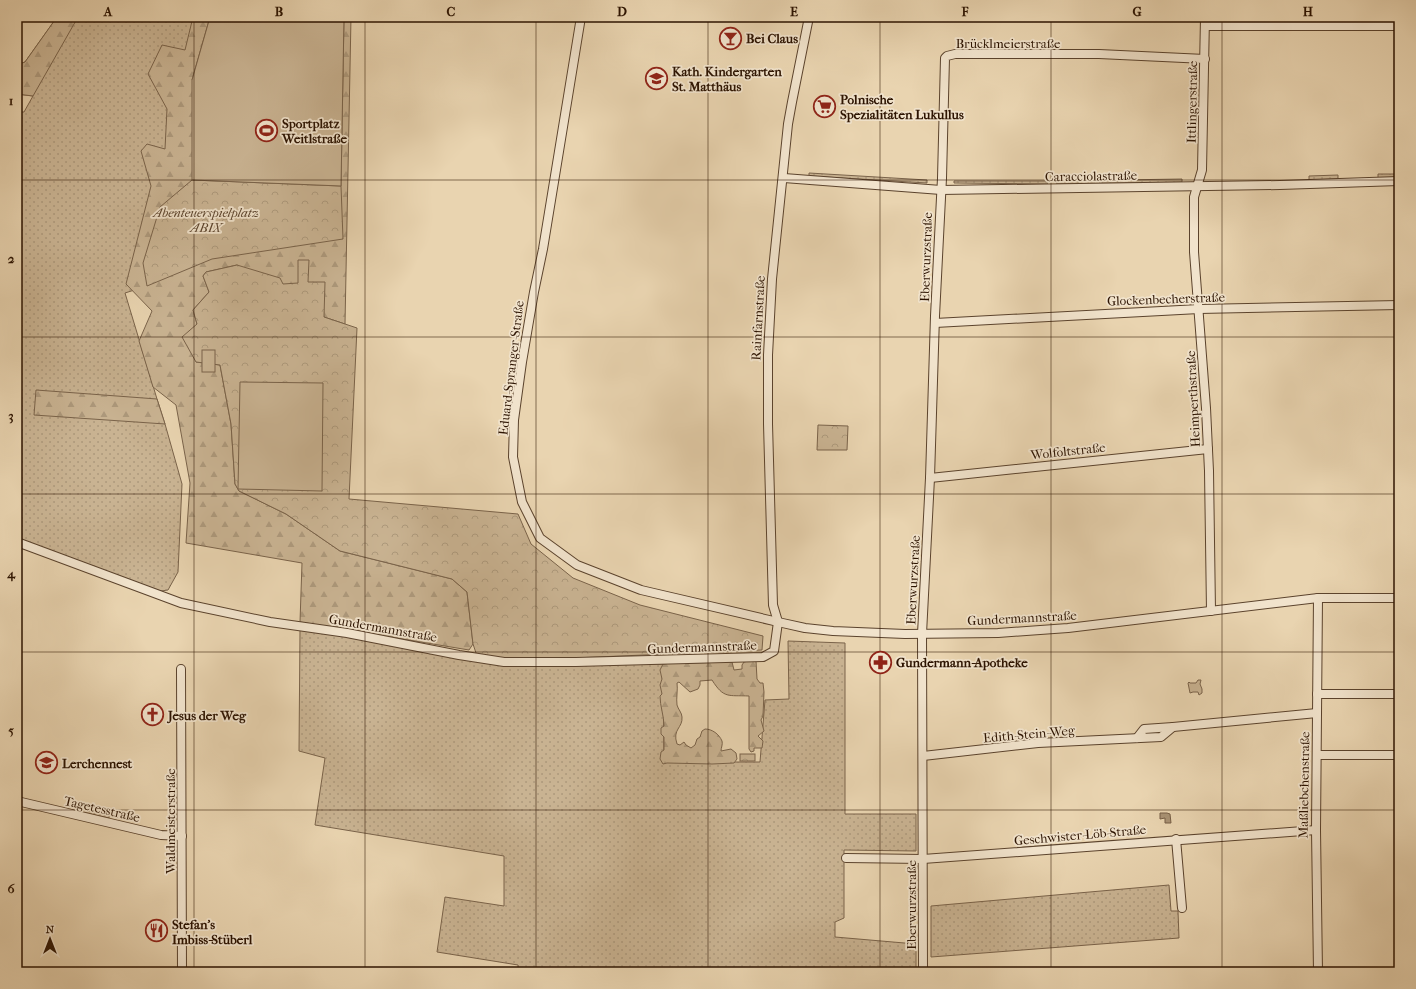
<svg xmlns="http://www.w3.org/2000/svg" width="1416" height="989" font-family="'IM FELL French Canon',serif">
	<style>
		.grass { fill: url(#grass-dots); stroke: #7a634a }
		.forest { fill: url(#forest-firs); stroke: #7a634a }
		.park { fill: url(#park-crowns); stroke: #7a634a }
		.garden { fill: #c9b392; stroke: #7a634a }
		.water { fill: url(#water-ripples); stroke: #775f46 }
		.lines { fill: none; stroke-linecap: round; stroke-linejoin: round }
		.street-casing { stroke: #5b432d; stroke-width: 10 }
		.street { stroke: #f1e3cc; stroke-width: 8 }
		.grid { fill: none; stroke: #2c1301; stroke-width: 1; stroke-opacity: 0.55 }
		.labels { text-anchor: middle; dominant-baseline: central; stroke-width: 3.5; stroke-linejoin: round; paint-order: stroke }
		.poi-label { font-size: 13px; font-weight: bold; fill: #2c1301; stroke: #f1e3cc; text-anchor: start }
		.street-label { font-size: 13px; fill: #2c1301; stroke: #f1e3cc }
		.park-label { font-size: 13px; font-style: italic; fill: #5b432c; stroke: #f1e3cc }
		.neatline { fill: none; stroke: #2c1301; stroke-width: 1.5 }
		.grid-label { font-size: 13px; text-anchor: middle; font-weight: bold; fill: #2c1301 }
	</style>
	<defs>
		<pattern id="grass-dots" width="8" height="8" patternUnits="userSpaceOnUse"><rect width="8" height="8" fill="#c9b392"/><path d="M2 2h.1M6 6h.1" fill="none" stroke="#ad997c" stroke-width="1.8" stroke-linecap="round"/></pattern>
		<pattern id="forest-firs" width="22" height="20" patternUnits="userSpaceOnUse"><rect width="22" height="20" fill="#c9b392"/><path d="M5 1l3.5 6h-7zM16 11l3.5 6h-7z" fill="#ad997c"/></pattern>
		<pattern id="park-crowns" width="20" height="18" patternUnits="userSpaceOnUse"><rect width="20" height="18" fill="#c9b392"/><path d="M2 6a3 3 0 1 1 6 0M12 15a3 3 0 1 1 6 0" fill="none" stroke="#ad997c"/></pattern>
		<pattern id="water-ripples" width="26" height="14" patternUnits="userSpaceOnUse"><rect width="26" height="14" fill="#a99274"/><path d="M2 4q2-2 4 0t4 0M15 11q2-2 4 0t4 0" fill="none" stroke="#8a765d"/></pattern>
	</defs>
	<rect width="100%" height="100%" fill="#e9d4b0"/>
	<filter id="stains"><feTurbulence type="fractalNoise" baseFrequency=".005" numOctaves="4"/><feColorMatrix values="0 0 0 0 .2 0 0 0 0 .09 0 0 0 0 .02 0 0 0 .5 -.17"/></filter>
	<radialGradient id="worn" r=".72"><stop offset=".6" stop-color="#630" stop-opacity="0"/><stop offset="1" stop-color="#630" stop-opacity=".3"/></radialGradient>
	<g class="grass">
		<path d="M57 17H210L192 80 147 286 125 293 157 399 165 424 182 484 178 572 168 590 154 592 17 540V112H24L33 96 17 94V65L25 62Z"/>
		<path d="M809 173 927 180V183L809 176Z"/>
		<path d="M1378 174H1399V177L1378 178Z"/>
		<path d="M1338 175V179L1309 180V176Z"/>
		<path d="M1182 179V182L1057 184 1056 181Z"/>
		<path d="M954 181H1049L1047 184 954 183Z"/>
		<path d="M300 630 327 633 502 661 663 664 664 762H760L765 700 789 699 788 641 845 643V814H916V851L844 850V918L835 922V937L916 944V972H518V965L437 952 445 897 504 906V856L315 825 325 758 299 751Z"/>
		<path d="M78 808 109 816V818L78 811Z"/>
		<path d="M1169 885 1171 911H1178L1179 938 931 957V906Z"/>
	</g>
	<g class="forest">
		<path d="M57 17H78L33 96 17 94V65L25 62Z"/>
		<path d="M193 17H210L192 80 341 186 344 17H351L345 324 321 316 237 265 206 272 203 276 209 292 193 310 197 324 196 362 220 365 231 424 235 484 239 491 286 514 340 551 452 579 467 592 473 644 469 650 300 622 302 563 186 543 190 483 176 405 153 387 139 341 152 311 126 284 151 186 141 151 147 144 165 149 167 109 148 74 162 45 185 50Z"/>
		<path d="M36 390 157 399 165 424 34 415Z"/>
		<path d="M753 660 756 661 757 679 760 683H763L764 692 763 716 761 720 764 731 758 736 763 741 762 748H754V751L751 752 749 749V696C728 695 724 699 712 680L700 681V685L698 689 690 692 679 682 677 683C678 689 676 699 677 705 678 709 682 713 682 717 683 728 672 729 677 744L680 745 684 742 686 745 691 748 695 745 697 739 700 737 702 731 705 729C712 729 719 734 722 741 723 744 721 748 721 751L731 749 736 753 737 759 734 763 712 764 667 763 663 764 660 759 661 752 664 750V737L661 734V728L664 726C664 716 660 706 660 696L662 694 660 685 662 679 660 670 663 664 677 662 686 663 732 662 734 670 742 669V665L744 662Z"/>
	</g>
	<g class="park">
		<path d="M192 180 341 186 343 239 212 259 147 286 143 263 160 207Z"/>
		<path d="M298 260H309L308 282H325L324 317 357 328 349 499 518 514 531 544 573 578 640 605 763 636 762 650 502 661 477 656 473 644 467 592 452 579 340 551 286 514 239 491 235 484 231 424 220 365 196 362 182 337 197 324 193 310 209 292 203 276 206 272 237 265 280 278 283 284 298 283Z"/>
		<path d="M818 425 848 426 847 450H817Z"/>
		<path d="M1198 680H1201L1200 684 1202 689V693L1199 695 1198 692H1193L1190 693 1188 683 1189 682 1190 683H1196Z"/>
		<rect x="740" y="754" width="15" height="7"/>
	</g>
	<g class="garden">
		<path d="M210 17H344L341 186 192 180V80Z"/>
		<rect x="202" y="350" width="13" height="22"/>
		<path d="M240 382 323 383 322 491 238 489Z"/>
	</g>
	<path class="water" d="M1160 813H1167L1170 814 1171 823H1165V818L1160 819Z"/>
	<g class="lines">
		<defs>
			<g id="street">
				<path d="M581 17 543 249 534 292 522 362 514 420 513 457 522 502 540 538 577 565 641 590 778 622 805 628 833 631 905 634 998 633 1068 628 1318 598H1399"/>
				<path d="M1205 17 1202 170 1194 197V252L1206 408 1209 471 1211 611"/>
				<path d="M1205 26H1399"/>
				<path d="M784 178 941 190 1280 185 1399 181"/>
				<path d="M935 323 1199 309 1399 305"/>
				<path d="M930 478 1208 449"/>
				<path d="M17 542 181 603 270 622 347 633 459 655 504 662H576L763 657 774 651 778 622 773 605 768 424V355L772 279 788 124 792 102 809 17"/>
				<path d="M1318 598 1316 830 1318 972"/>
				<path d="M181 669 182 972"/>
				<path d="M1317 694H1399"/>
				<path d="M1137 738 1144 729 1173 727"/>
				<path d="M1317 755H1399"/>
				<path d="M923 756 1038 743 1161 737 1173 727 1317 713"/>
				<path d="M17 801 161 835 182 836"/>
				<path d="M1176 839 1182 908"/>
				<path d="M846 858 923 859 1316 830"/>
				<path d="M923 972 922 634 930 478 935 316 942 178 945 58 947 56 955 54H1099L1205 59"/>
			</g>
		</defs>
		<use href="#street" class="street-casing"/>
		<use href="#street" class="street"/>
	</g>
	<path class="grid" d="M194 17V972M365 17V972M536 17V972M708 17V972M880 17V972M1051 17V972M1222 17V972M17 180H1399M17 337H1399M17 494H1399M17 652H1399M17 810H1399"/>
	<defs>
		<symbol id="bar-ring" viewBox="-11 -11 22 22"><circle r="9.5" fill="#f1e3cc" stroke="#8f2418" stroke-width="1.5"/><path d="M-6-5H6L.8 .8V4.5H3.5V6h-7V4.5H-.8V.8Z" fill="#8f2418"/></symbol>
		<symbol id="school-ring" viewBox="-11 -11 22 22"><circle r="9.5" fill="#f1e3cc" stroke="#8f2418" stroke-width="1.5"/><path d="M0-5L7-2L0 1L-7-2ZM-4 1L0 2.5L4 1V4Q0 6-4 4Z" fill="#8f2418"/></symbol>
		<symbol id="supermarket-ring" viewBox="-11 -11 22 22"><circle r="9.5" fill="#f1e3cc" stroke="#8f2418" stroke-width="1.5"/><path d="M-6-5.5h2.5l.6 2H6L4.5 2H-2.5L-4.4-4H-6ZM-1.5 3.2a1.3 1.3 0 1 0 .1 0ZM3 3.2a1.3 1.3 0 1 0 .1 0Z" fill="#8f2418"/></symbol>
		<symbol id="stadium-ring" viewBox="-11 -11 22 22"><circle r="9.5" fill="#f1e3cc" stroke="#8f2418" stroke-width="1.5"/><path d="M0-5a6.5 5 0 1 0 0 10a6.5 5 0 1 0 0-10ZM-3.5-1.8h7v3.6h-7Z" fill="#8f2418"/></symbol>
		<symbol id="pharmacy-ring" viewBox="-11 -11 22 22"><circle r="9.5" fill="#f1e3cc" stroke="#8f2418" stroke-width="1.5"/><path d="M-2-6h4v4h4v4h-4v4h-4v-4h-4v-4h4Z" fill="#8f2418"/></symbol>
		<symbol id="church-ring" viewBox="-11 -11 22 22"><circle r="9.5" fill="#f1e3cc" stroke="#8f2418" stroke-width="1.5"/><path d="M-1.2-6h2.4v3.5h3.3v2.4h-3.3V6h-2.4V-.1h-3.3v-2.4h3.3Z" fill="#8f2418"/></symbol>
		<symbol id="restaurant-ring" viewBox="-11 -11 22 22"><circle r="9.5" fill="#f1e3cc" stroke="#8f2418" stroke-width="1.5"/><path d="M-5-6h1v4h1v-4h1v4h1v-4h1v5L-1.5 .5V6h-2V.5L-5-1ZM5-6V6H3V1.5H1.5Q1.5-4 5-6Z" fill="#8f2418"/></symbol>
	</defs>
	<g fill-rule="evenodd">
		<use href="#bar-ring" x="718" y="26" width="25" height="25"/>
		<use href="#school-ring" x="644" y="66" width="25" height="25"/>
		<use href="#supermarket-ring" x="812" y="94" width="25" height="25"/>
		<use href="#stadium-ring" x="254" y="118" width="25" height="25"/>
		<use href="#pharmacy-ring" x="868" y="650" width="25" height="25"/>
		<use href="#church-ring" x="140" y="702" width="25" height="25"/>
		<use href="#school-ring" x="34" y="750" width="25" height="25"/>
		<use href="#restaurant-ring" x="144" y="918" width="25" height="25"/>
	</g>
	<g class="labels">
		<g class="poi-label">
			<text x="746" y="38">Bei Claus</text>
			<text x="672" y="71">Kath. Kindergarten<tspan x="672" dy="15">St. Matthäus</tspan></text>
			<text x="840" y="99">Polnische<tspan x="840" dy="15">Spezialitäten Lukullus</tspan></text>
			<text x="282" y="123">Sportplatz<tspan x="282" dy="15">Weitlstraße</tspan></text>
			<text x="896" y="662">Gundermann-Apotheke</text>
			<text x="168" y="715">Jesus der Weg</text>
			<text x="62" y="763">Lerchennest</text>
			<text x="172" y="924">Stefan's<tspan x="172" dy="15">Imbiss-Stüberl</tspan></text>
		</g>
		<g class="street-label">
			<text x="1008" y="43">Brücklmeierstraße</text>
			<text transform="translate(1192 102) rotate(-89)">Ittlingerstraße</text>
			<text transform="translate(1091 176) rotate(-1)">Caracciolastraße</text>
			<text transform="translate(926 257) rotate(-88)">Eberwurzstraße</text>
			<text transform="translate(1166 299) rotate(-2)">Glockenbecherstraße</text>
			<text transform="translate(758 318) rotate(-87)">Rainfarnstraße</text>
			<text transform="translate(511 368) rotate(-83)">Eduard-Spranger-Straße</text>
			<text transform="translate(1193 399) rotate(-93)">Heimperthstraße</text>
			<text transform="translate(1068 451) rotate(-6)">Wolfoltstraße</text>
			<text transform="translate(913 580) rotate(-87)">Eberwurzstraße</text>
			<text transform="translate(1022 618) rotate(-3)">Gundermannstraße</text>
			<text transform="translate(383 628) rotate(10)">Gundermannstraße</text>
			<text transform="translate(702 647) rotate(-2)">Gundermannstraße</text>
			<text transform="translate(1029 734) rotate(-5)">Edith-Stein-Weg</text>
			<text transform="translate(1304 785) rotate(-89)">Maßliebchenstraße</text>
			<text transform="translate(102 809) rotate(13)">Tagetesstraße</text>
			<text transform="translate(170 821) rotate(-90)">Waldmeisterstraße</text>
			<text transform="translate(1080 835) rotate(-5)">Geschwister-Löb-Straße</text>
			<text transform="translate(911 905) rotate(-90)">Eberwurzstraße</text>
		</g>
		<g class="park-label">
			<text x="206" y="212">Abenteuerspielplatz<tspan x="206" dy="15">ABIX</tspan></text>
		</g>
	</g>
	<rect width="1416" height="989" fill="none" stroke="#e9d4b0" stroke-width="44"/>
	<g transform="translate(50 939)" stroke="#f1e3cc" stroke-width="3" paint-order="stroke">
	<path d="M0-3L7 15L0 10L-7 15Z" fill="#2c1301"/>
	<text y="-6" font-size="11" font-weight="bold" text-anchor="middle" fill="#2c1301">N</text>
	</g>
	<rect x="22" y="22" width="1372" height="945" class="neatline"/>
	<g class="grid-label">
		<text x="108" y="16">A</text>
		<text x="279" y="16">B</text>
		<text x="451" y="16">C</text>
		<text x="622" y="16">D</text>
		<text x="794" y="16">E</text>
		<text x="965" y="16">F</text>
		<text x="1137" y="16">G</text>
		<text x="1308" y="16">H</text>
		<text x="11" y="105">1</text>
		<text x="11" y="263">2</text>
		<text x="11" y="420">3</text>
		<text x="11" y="578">4</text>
		<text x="11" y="735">5</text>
		<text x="11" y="893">6</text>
	</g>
	<rect width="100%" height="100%" filter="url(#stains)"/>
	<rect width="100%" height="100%" fill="url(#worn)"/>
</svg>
